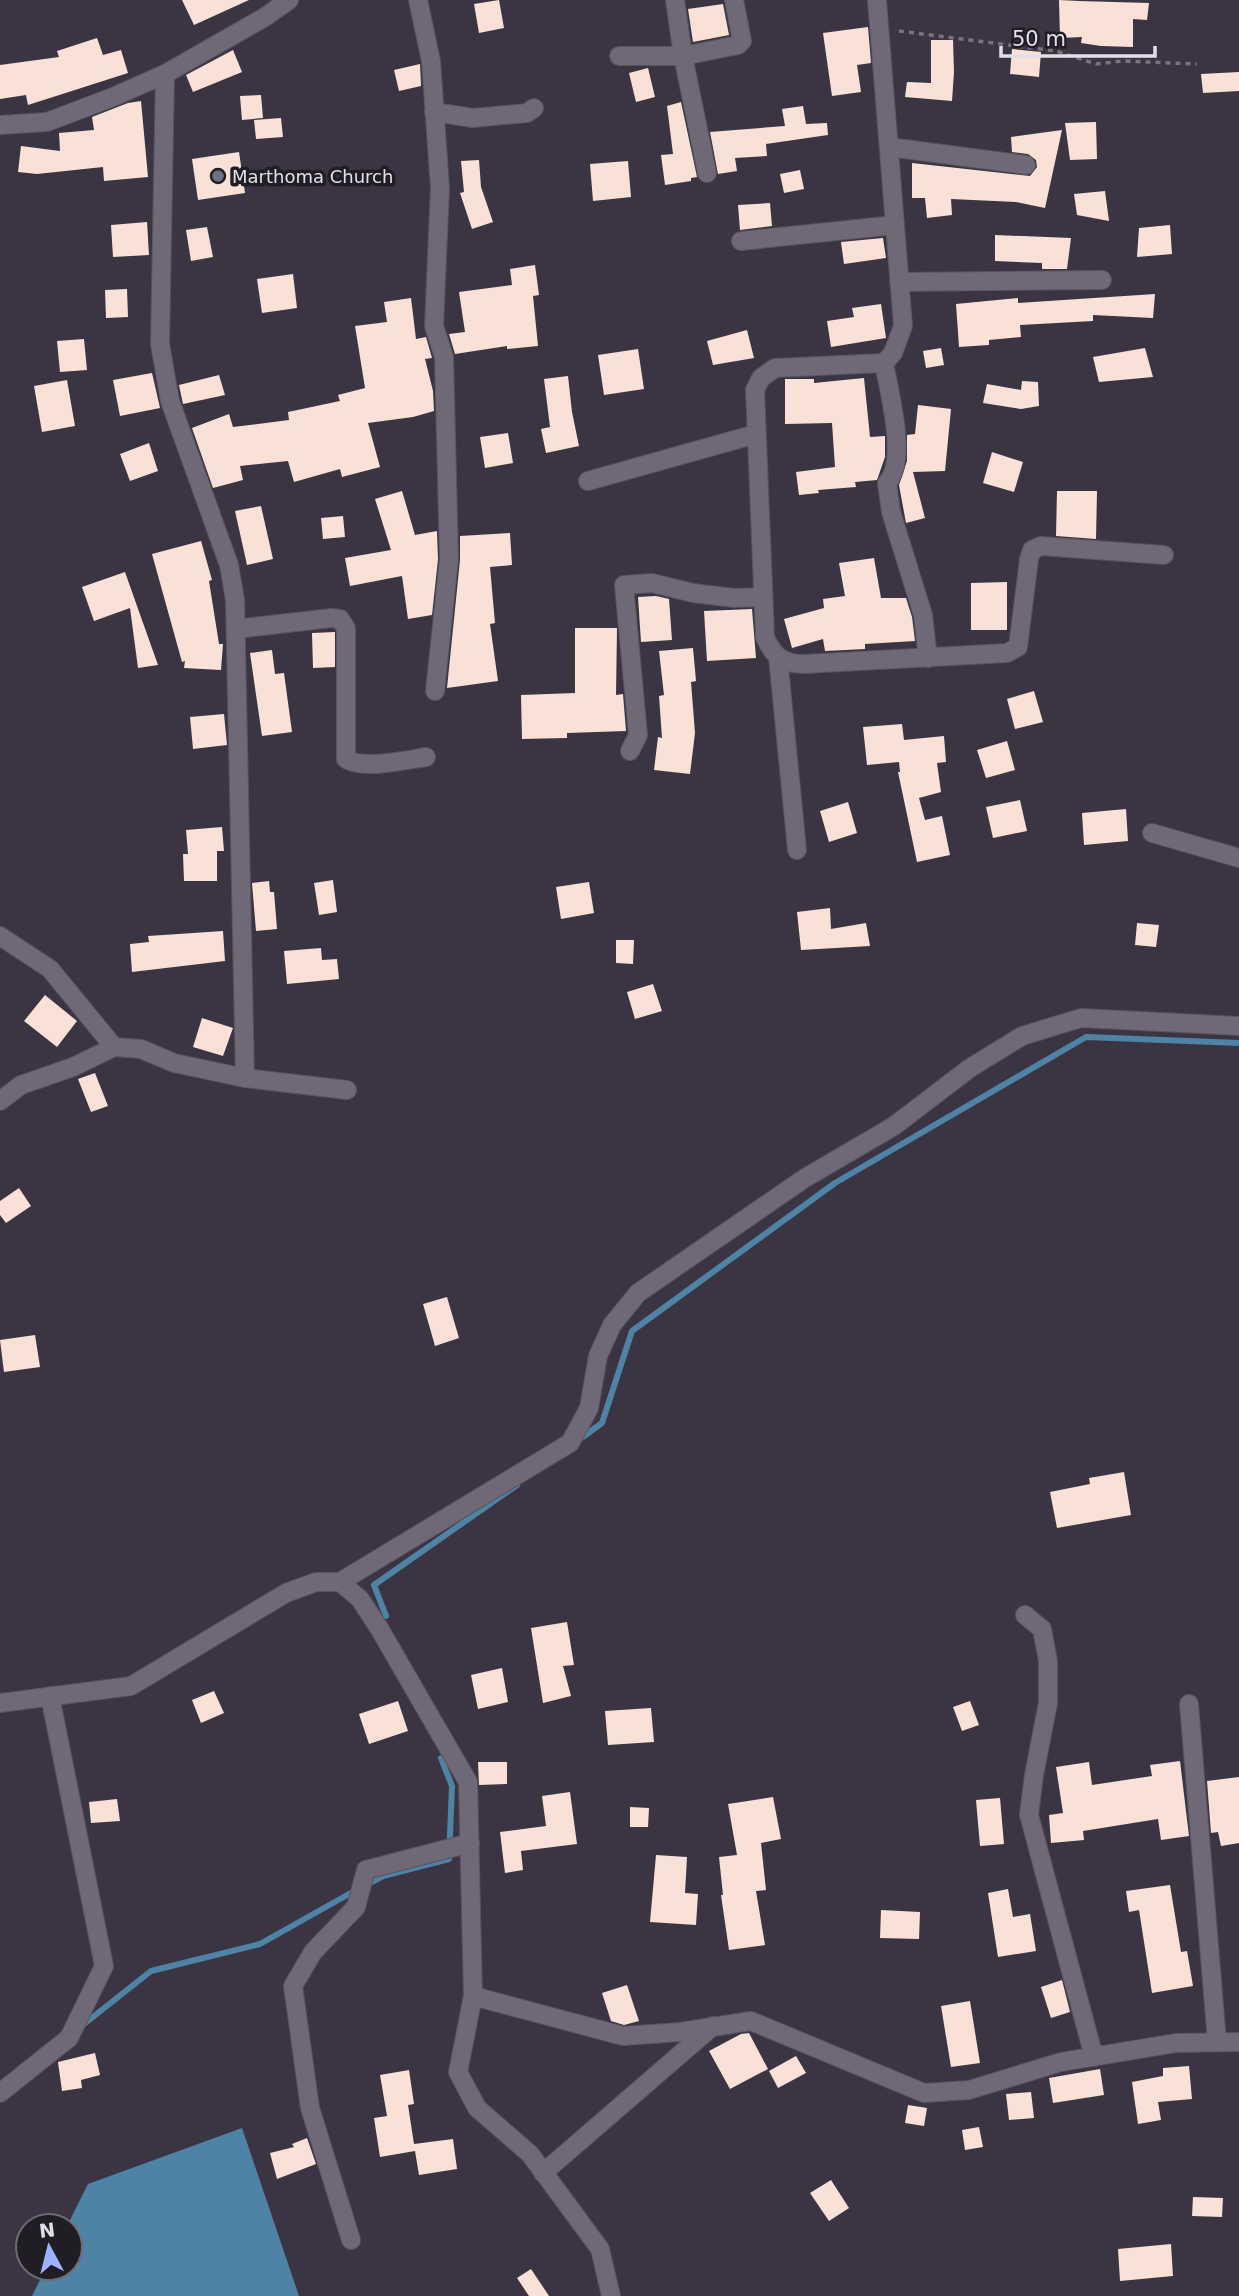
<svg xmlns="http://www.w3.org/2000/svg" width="1239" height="2296" font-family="'DejaVu Sans',sans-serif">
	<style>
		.water { fill: #4e83a5 }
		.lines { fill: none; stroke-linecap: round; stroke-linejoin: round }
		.stream { stroke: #4e83a5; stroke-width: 6 }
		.building { fill: #fae1d7 }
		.minor-casing { stroke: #58535e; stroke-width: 20 }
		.tertiary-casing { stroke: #58535e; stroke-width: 20 }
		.path { stroke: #78737f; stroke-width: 3.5; stroke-dasharray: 5 5; stroke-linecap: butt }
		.minor { stroke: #6e6877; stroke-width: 18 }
		.tertiary { stroke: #6e6877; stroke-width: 18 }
		.worship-dot { fill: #6b7280; stroke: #201e24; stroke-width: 2.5 }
		.labels { text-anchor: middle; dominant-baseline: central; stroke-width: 7; stroke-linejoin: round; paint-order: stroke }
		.poi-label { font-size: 18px; fill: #e3dfe8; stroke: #201e24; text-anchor: start }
	</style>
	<rect width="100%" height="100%" fill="#3b3543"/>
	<path class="water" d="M242 2128 299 2296H32L46 2268H70V2226H67L88 2184Z"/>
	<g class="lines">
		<g class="stream">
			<path d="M580 1439 602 1423 632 1331 835 1183 1086 1037 1239 1043"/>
			<path d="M386 1616 374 1585 517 1485"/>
			<path d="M366 1885 383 1876 449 1859 452 1786 441 1758"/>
			<path d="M79 2028 151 1971 260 1944 356 1890"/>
		</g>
	</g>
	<g class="building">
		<path d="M182 0H249L194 25Z"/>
		<path d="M499 0 504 28 479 33 474 4Z"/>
		<path d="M1059 0 1079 1 1149 3 1147 20 1133 19V47L1101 46 1081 43 1082 37 1060 38Z"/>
		<path d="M723 4 729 35 693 42 688 9Z"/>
		<path d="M868 27 871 63 857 65 861 92 832 96 823 33Z"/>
		<path d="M97 38 103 55 121 50 128 73 28 105 26 95 0 99V65L59 57 57 51Z"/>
		<path d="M931 40H953L954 72 952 101 905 97 907 82 931 83Z"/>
		<path d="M1012 49 1041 52 1039 77 1010 74Z"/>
		<path d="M233 50 242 72 193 92 186 75Z"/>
		<path d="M420 64 421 86 399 91 394 70Z"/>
		<path d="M648 68 655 97 636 102 629 73Z"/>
		<path d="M1239 72V91L1203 93 1201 74Z"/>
		<path d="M261 95 263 118 242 120 240 96Z"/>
		<path d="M141 101 148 177 104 181 103 167 37 174 18 172 21 146 60 151 59 133 94 130 92 117 128 103Z"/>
		<path d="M681 102 697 177 691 178V181L665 185 661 155 673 154 667 106Z"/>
		<path d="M803 106 806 124 827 123 828 135 766 144 767 156 735 158 737 171 718 174 710 132 785 126 782 109Z"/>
		<path d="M281 118 283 137 256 139 254 120Z"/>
		<path d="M1096 122 1097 159 1070 160 1065 123Z"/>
		<path d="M1062 130 1045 208 1016 202 951 199 952 215 927 218 925 198H912V163L1030 176 1037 167 1036 160 1028 154 1012 152 1011 137Z"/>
		<path d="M239 152 245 193 198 200 192 159Z"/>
		<path d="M479 160 481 187 493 222 472 229 460 193 464 192 461 161Z"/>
		<path d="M628 161 631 197 593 201 590 164Z"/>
		<path d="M800 170 804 189 784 193 780 174Z"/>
		<path d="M1105 191 1109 221 1077 215 1074 194Z"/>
		<path d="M770 203 772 226 740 230 738 205Z"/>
		<path d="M147 222 149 255 113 257 111 225Z"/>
		<path d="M1170 225 1172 254 1137 257 1139 228Z"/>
		<path d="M207 227 213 257 191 261 186 230Z"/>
		<path d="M995 235 1071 238 1067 269H1042V263L995 261Z"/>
		<path d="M883 238 886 258 844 264 841 242Z"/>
		<path d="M535 265 539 295 533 296 538 346 507 349V346L455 354 449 334 465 332 459 292 512 285 510 269Z"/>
		<path d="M293 274 297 308 262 313 257 279Z"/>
		<path d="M127 289 128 317 106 318 105 290Z"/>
		<path d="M1155 294 1153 318 1093 315V321L1020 325 1021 337 989 340V345L959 347 956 304 1018 298V303Z"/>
		<path d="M411 298 416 339 426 337 432 358 425 359 433 391 434 411 413 417 368 423 380 467 342 477 340 469 294 482 288 461 240 466 243 480 213 488 192 428 229 414 233 427 289 420 288 412 340 401 338 395 365 388 355 326 387 322 384 302Z"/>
		<path d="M881 304 886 338 831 347 827 321 854 317 852 308Z"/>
		<path d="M747 330 754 358 713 365 707 341Z"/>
		<path d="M84 339 87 370 60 372 57 341Z"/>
		<path d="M941 348 944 365 926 368 923 351Z"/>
		<path d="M1145 348 1153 377 1099 382 1093 357Z"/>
		<path d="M638 349 644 389 604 395 598 355Z"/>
		<path d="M152 373 160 408 120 416 113 380Z"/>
		<path d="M219 375 225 395 183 404 179 385Z"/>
		<path d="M568 376 572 412 579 446 546 453 541 429 550 427 544 379Z"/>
		<path d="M864 378 870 437 885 436V457L877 480 855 482 856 487 818 490 819 493 799 495 796 472 835 467 832 423 785 424V379H814V383Z"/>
		<path d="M67 380 75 426 42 432 34 386Z"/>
		<path d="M1022 381 1038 382 1039 406 1021 409 983 403 987 384 1021 390Z"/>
		<path d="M918 405 951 409 945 471 913 472 925 518 906 523 899 485 907 461V435L915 434Z"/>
		<path d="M508 433 513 463 485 468 480 437Z"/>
		<path d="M149 443 158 471 130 481 120 454Z"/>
		<path d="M992 452 1023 462 1014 492 983 483Z"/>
		<path d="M402 491 415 535 437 531V534L438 559 432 615 408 619 402 576 350 586 345 558 391 550 375 499Z"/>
		<path d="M1057 491H1097L1096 539 1056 536Z"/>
		<path d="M261 506 273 559 247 565 235 511Z"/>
		<path d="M343 516 345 537 323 539 321 518Z"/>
		<path d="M510 533 512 565 490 567 495 623 490 624 498 681 447 688 460 560V536Z"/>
		<path d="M201 541 212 580 209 581 219 644H223L221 670 184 668 185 661 182 662 152 554Z"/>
		<path d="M874 558 881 598H906L912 617 915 641 865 644V649L825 651 823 639 792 648 784 619 824 608 823 599 845 596 839 563Z"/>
		<path d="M125 572 137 606 158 665 138 668 130 608 94 621 82 587Z"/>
		<path d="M1007 582V630H971V583Z"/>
		<path d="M656 596 669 599 672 640 641 642 638 597Z"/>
		<path d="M752 609 756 658 707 661 704 611Z"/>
		<path d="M575 628H617L616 695 623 694 626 731 567 733V738L522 739 521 695 575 693Z"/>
		<path d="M335 632V667L313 668 312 633Z"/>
		<path d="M693 648 696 681 691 682 695 733 690 774 654 770 658 737 662 738 659 696 664 695 659 651Z"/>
		<path d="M272 650 275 674 284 673 292 732 262 736 250 653Z"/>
		<path d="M1034 691 1043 722 1015 729 1007 699Z"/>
		<path d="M224 714 227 745 193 749 190 717Z"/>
		<path d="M902 724 904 740 944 736 946 762 937 763 941 792 919 798 925 820 942 816 950 855 917 862 898 772H900L899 762 867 765 863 727Z"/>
		<path d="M1007 741 1015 770 986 778 977 750Z"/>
		<path d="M1020 800 1027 831 993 838 986 807Z"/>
		<path d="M848 802 857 833 829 842 820 811Z"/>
		<path d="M1126 809 1128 841 1084 845 1082 813Z"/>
		<path d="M222 827 224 851H217V881H184L183 854H188L186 830Z"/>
		<path d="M333 880 337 912 319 915 314 883Z"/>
		<path d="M269 881 270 892H274L277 929 256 931 252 883Z"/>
		<path d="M589 882 594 913 561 919 556 887Z"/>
		<path d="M830 908 831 929 866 923 870 946 801 950 797 912Z"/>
		<path d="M1137 923 1159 925 1156 947 1135 945Z"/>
		<path d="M223 931 225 961 132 972 130 944 149 942 148 936Z"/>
		<path d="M616 940H634L633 964 616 963Z"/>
		<path d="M321 948 322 960 337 959 339 979 287 984 284 951Z"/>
		<path d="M653 984 662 1011 635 1019 627 992Z"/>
		<path d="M45 995 77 1021 57 1047 24 1021Z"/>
		<path d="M202 1018 233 1028 223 1056 193 1047Z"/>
		<path d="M95 1073 108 1106 91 1112 78 1079Z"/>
		<path d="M19 1188 31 1206 6 1223 0 1215V1201Z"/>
		<path d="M447 1297 459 1338 435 1346 423 1304Z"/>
		<path d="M35 1335 40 1367 4 1372 0 1340Z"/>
		<path d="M1124 1472 1131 1515 1057 1528 1050 1492 1090 1484 1089 1478Z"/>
		<path d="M567 1622 574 1665 563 1666 571 1696 543 1703 531 1628Z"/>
		<path d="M502 1668 508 1702 478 1709 471 1675Z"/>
		<path d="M214 1691 224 1713 201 1723 192 1700Z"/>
		<path d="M398 1701 408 1731 369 1744 359 1714Z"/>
		<path d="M970 1701 979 1725 962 1731 953 1707Z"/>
		<path d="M651 1708 654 1742 608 1745 605 1711Z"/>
		<path d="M1180 1761 1189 1836 1161 1840 1158 1819 1083 1831 1084 1840 1051 1843 1049 1815 1063 1813 1056 1767 1089 1762 1092 1785 1152 1776 1150 1765Z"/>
		<path d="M478 1762H507V1784L479 1785Z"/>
		<path d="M1239 1777V1843L1221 1846 1218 1832 1211 1833 1207 1781Z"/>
		<path d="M570 1792 577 1844 521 1851 523 1870 505 1873 500 1832 546 1826 542 1796Z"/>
		<path d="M773 1797 781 1839 761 1843 766 1890 756 1891 765 1945 729 1950 721 1895H723L719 1857 737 1855 728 1804Z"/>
		<path d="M1000 1798 1004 1844 980 1846 976 1800Z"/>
		<path d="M117 1799 120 1821 91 1823 89 1802Z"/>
		<path d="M630 1807 649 1808 648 1827H630Z"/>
		<path d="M656 1855 687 1857 685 1893 698 1894 696 1925 650 1922Z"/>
		<path d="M1170 1885 1181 1952 1187 1951 1193 1986 1152 1993 1139 1910 1129 1912 1126 1891Z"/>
		<path d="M1008 1889 1013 1917 1030 1914 1036 1951 998 1957 988 1893Z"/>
		<path d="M881 1910 920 1912 919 1939 880 1938Z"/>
		<path d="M1062 1980 1070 2012 1051 2018 1041 1987Z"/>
		<path d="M627 1985 639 2021 624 2025 611 2021 602 1993Z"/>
		<path d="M970 2001 980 2063 951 2067 941 2006Z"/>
		<path d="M749 2033 768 2069 730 2089 709 2051 741 2034Z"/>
		<path d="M95 2053 100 2075 81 2080 82 2088 62 2091 58 2062Z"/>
		<path d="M796 2056 806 2073 778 2088 769 2071Z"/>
		<path d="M1189 2066 1192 2099 1158 2102 1161 2120 1138 2124 1132 2082 1163 2076V2068Z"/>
		<path d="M1100 2069 1104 2095 1053 2103 1049 2078Z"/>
		<path d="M409 2070 414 2104 408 2105 414 2144 453 2139 457 2169 419 2175 415 2151 380 2157 374 2118 387 2116 380 2075Z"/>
		<path d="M1031 2092 1034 2118 1009 2120 1006 2094Z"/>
		<path d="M908 2105 927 2108 924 2126 905 2123Z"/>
		<path d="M979 2127 983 2147 965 2150 962 2130Z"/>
		<path d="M307 2138 316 2164 277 2179 270 2153 294 2147 292 2144Z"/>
		<path d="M831 2180 849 2208 829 2221 810 2193Z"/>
		<path d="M1193 2197 1223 2198 1222 2217 1192 2216Z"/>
		<path d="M1171 2244 1173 2276 1120 2281 1118 2249Z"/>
		<path d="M531 2269 549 2296H529L517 2278Z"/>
	</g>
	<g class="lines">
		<defs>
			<g id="minor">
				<path d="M418 0 431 61 440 188 434 326 444 357 449 559 435 691"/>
				<path d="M675 0 683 56 738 45 742 41 734 0"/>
				<path d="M877 0 903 326 893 353 884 363 775 368 761 378 755 390 765 637C773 656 783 664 804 664L1007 653 1018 647 1029 559 1032 550 1041 546 1164 555"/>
				<path d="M619 56H683L707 173"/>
				<path d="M165 74 160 344 170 401 229 565 235 600 245 1078"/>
				<path d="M434 112 473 118 527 113 534 108"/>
				<path d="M889 147 1026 165"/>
				<path d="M741 241 895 225"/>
				<path d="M899 282 1102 280"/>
				<path d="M884 363C889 392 908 460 887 483L891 512 923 615 928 658"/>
				<path d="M588 481 756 434"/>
				<path d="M236 629 331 618 340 619 346 628V759C362 770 407 760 426 757"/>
				<path d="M778 657 797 850"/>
				<path d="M630 751 638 735 624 585 652 583 693 593 734 598 763 597"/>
				<path d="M1152 833 1239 858"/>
				<path d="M0 936 50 969 114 1047"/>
				<path d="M0 1101 21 1085 73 1067 114 1047 141 1049 174 1063 245 1078 347 1090"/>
				<path d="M340 1582 570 1443 589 1408 598 1356 612 1325 638 1293 805 1178 894 1126 970 1068 1022 1036 1081 1018 1239 1026"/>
				<path d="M1025 1615 1042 1629 1048 1661V1703L1034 1775 1029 1815 1094 2057"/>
				<path d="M1189 1704 1217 2042"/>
				<path d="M473 1996 458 2072 477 2108 530 2154 600 2249 611 2296"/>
				<path d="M0 2093 69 2038 104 1966 50 1696"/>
				<path d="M543 2173 713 2026"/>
				<path d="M351 2240 310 2108 293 1986 313 1952 356 1907 366 1870 470 1843"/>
			</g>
			<g id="tertiary">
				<path d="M0 125 47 122 113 97 165 74 265 17 289 0"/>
				<path d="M0 1703 131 1686 286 1593 316 1582H340L360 1599 379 1628 468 1782 473 1996 623 2036 680 2032 751 2021 924 2093 969 2090 1061 2062 1176 2043 1239 2042"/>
			</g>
		</defs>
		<use href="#minor" class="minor-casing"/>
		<use href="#tertiary" class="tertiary-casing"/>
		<path class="path" d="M899 31 1056 51 1096 64 1123 61 1197 64"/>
		<use href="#minor" class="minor"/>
		<use href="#tertiary" class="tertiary"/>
	</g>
	<circle class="worship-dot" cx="218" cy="176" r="7"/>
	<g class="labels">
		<g class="poi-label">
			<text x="232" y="176">Marthoma Church</text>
		</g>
	</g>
	<g transform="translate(49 2247) rotate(353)"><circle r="33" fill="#201e24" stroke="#6e6b72" stroke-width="2"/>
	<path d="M0-5L12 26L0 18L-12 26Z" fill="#9eb3fd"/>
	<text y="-10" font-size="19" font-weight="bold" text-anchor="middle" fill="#e3dfe8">N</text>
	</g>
	<path d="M1001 46v10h154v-10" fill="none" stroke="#e3dfe8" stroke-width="3.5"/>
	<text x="1012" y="46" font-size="21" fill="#e3dfe8" stroke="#201e24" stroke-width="5" paint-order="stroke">50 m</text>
</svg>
